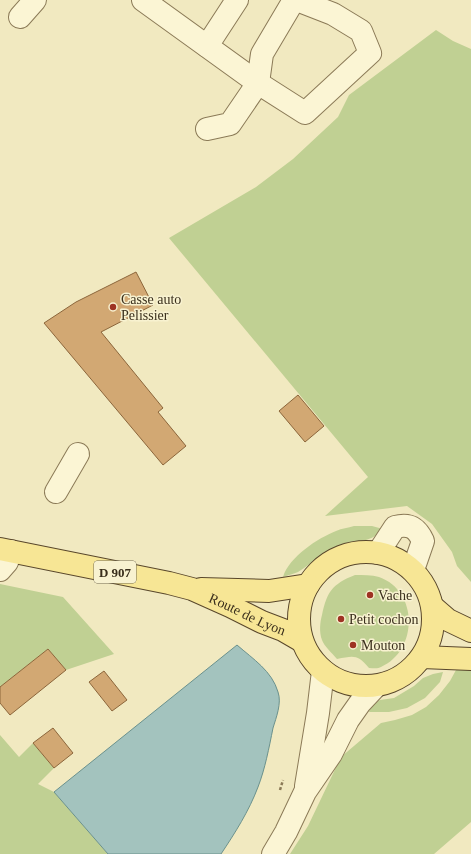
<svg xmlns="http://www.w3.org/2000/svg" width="471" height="854" font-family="'Times New Roman',serif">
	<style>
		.green { fill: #c0d093 }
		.water { fill: #a3c3be; stroke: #6a918d }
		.building { fill: #d2a873; stroke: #8c663b }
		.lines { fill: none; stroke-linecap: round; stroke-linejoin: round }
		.minor-casing { stroke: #8b7a57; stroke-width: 24 }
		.major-casing { stroke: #59472b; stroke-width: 24 }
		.path { stroke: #8b7a57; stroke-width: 2.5; stroke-dasharray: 3 2; stroke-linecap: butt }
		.minor { stroke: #fbf5d4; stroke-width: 22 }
		.major { stroke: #f7e695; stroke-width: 22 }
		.poi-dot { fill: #9e3323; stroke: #f8f2d0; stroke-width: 1.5 }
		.labels { text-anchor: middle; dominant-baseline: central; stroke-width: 3; stroke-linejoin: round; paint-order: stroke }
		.shield { fill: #f8f2d0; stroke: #736a52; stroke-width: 1 }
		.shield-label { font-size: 13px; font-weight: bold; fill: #3a2f1c }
		.poi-label { font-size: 14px; fill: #3a2f1c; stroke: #f8f2d0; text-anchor: start }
		.street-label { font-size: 14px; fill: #3a2f1c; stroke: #f8f2d0 }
	</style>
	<rect width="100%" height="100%" fill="#f1e9c0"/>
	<g class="green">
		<path d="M436 30 453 41 471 49V582L457 566 452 552 432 524 407 506 325 516 368 477 169 238 256 187 293 159 338 117 349 95Z"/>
		<path d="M354 526H372L383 529C367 546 357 538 340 545 322 552 313 563 298 572 294 574 288 575 283 577 289 557 318 538 336 531 342 528 348 528 354 526Z"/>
		<path d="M355 575C363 575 372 575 379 577 419 591 418 651 381 667 378 669 373 668 369 668 357 654 354 656 337 659 332 653 324 646 322 640 319 632 320 622 322 615 327 592 332 584 355 575Z"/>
		<path d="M0 584 63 597 114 654 66 670 48 649 0 687Z"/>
		<path d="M461 668 471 669V822L434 854H290L308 826 341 757 381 723 395 720 412 715 426 707 439 695 450 681 456 670Z"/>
		<path d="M443 672 440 682 425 698 407 708 389 712H369L371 705 380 700 394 698 414 686 423 678 433 674Z"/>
		<path d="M0 735 19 757 33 743 54 768 38 784 54 792 108 854H0Z"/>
	</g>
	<path class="water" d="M237 645C253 659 272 671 278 692 282 703 276 718 273 728 269 748 265 769 258 787 249 811 235 833 221 854H108L54 792Z"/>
	<g class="building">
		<path d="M136 272 153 305 101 332 163 408 158 412 186 446 163 465 44 323 76 302Z"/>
		<path d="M298 395 324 426 305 442 279 411Z"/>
		<path d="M48 649 66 670 10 715 0 703V687Z"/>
		<path d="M104 671 127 700 112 711 89 682Z"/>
		<path d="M53 728 73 753 54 768 33 743Z"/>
	</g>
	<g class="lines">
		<defs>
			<g id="minor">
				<path d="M143 0 258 83 305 113 370 53 361 31 333 14 297 0"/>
				<path d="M20 17 35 0"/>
				<path d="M207 46 237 0"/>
				<path d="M207 129 230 124 258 83 262 54 294 0"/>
				<path d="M56 492 78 454"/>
				<path d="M378 553 395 527C410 523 417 528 423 541L413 570"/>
				<path d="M0 570 7 562 11 551"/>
				<path d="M306 786 318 713 323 671"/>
				<path d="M273 854 286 832 305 792 331 754 348 720 360 703 376 686"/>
			</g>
			<g id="major">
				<path id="s1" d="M0 549 169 583 192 589 230 606 262 622 283 630 302 641"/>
				<circle cx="366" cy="619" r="67"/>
				<path d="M201 589 269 591 308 585"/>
				<path d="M433 607 448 620 471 631"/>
				<path d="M422 657 471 659"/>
			</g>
		</defs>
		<use href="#minor" class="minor-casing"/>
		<use href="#major" class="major-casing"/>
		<path class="path" d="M280 790 283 780"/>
		<use href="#minor" class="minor"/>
		<use href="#major" class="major"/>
	</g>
	<g class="poi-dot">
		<circle cx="113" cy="307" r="4"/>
		<circle cx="370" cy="595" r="4"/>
		<circle cx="341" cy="619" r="4"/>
		<circle cx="353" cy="645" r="4"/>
	</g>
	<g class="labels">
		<rect class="shield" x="94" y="561" width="42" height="22" rx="3"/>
		<g class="shield-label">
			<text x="115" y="572">D 907</text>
		</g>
		<g class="poi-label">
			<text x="121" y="299">Casse auto<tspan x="121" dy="16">Pelissier</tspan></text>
			<text x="378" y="595">Vache</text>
			<text x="349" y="619">Petit cochon</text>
			<text x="361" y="645">Mouton</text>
		</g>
		<g class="street-label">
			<text stroke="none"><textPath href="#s1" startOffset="257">Route de Lyon</textPath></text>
		</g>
	</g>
</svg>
